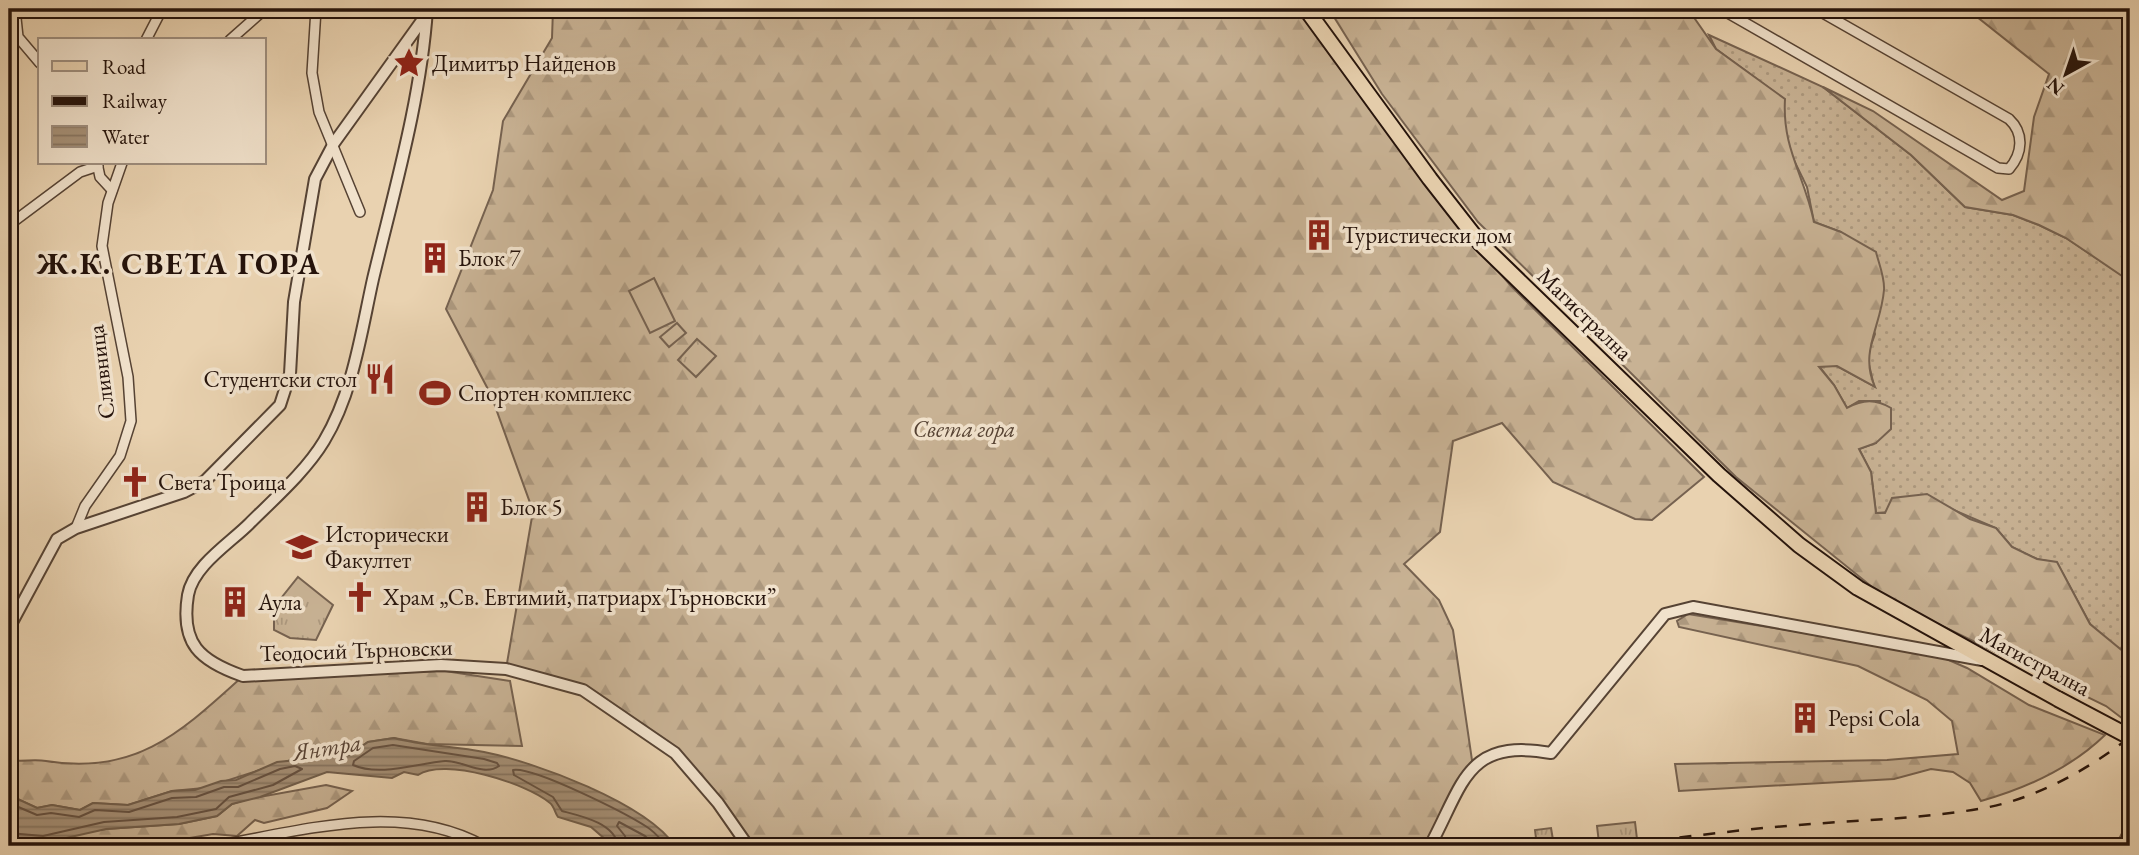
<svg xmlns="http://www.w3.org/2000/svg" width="2139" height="855" font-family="'EB Garamond',serif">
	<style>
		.grass { fill: url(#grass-dots); stroke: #766250; stroke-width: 2 }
		.forest { fill: url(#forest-firs); stroke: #766250; stroke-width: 2 }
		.park { fill: url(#park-tufts); stroke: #766250; stroke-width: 2 }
		.pitch { fill: #c8b294; stroke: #766250; stroke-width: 2 }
		.water { fill: url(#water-rules); stroke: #725f4c; stroke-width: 2 }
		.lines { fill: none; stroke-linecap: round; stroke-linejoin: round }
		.shore { stroke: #665242; stroke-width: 2 }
		.minor-casing { stroke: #564334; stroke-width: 12 }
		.tertiary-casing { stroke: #564334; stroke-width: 14 }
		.primary-casing { stroke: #25130b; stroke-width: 18 }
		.minor { stroke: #f1e2cc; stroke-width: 9 }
		.tertiary { stroke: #f1e2cc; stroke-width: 10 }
		.primary { stroke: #e9d2b0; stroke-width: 14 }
		.rail { stroke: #25130b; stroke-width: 2.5; stroke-dasharray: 12 12; stroke-linecap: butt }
		.primary-bridge-casing { stroke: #25130b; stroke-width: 18; stroke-linecap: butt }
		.primary-bridge { stroke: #e9d2b0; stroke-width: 14 }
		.labels { text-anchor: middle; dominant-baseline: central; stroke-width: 7; stroke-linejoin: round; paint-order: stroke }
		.poi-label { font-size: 23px; fill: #25130b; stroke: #f1e2cc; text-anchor: start }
		.street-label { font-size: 23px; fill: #25130b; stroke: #f1e2cc }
		.park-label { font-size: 23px; font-style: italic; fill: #564334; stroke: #f1e2cc }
		.water-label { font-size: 24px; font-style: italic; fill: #594537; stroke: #f1e2cc }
		.district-label { font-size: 30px; font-weight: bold; letter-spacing: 2px; fill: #25130b; stroke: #f1e2cc }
	</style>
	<defs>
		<pattern id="grass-dots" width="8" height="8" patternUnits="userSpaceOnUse" patternTransform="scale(1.75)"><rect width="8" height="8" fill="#c8b294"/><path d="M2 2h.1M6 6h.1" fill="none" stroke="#ac987e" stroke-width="1.8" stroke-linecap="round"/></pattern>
		<pattern id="forest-firs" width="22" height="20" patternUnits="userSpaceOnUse" patternTransform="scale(1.75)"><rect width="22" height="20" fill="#c8b294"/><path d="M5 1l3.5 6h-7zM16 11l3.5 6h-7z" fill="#ac987e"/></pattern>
		<pattern id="park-tufts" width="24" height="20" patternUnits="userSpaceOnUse" patternTransform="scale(1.75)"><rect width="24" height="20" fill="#c8b294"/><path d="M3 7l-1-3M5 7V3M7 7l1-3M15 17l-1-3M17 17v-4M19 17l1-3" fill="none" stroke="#ac987e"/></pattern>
		<pattern id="water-rules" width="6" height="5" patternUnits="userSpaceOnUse" patternTransform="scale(1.75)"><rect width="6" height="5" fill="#a69178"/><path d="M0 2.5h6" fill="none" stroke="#877561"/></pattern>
	</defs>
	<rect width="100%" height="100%" fill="#e9d2b0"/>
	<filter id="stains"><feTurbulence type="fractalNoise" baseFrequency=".00286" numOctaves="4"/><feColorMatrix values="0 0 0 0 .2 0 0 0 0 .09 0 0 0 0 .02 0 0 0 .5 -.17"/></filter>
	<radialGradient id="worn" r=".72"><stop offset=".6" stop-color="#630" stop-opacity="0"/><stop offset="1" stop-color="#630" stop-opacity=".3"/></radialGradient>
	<path class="grass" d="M1709 35 1823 87 1911 155 1965 207 2013 215 2039 225 2066 238 2125 277 2130 274V628L2120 651 2090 624 2057 563 2037 559 2012 547 1996 528 1949 508 1876 513 1871 472 1859 449 1876 443 1880 401H1859L1847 408 1834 385 1819 366H1837L1874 386 1867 356 1875 334 1841 232 1814 222 1807 187 1788 148 1783 122 1784 99 1716 49Z"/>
	<g class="forest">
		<path d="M553 9H1303L1325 48 1459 225 1511 286 1704 477 1652 520 1635 519 1553 482 1502 423 1453 441 1440 532 1404 564 1439 600 1453 630 1473 767 1430 846H748L675 753 583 690 506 669 533 511 491 395 446 309 493 190 503 121 552 38Z"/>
		<path d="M1329 9H1688L1716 49 1785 99C1782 149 1804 174 1814 222L1841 232 1876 252C1879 264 1885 278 1884 290 1881 327 1859 352 1875 387L1837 366 1819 367 1834 385 1847 408C1863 399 1876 399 1891 408V429L1876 443 1859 449 1871 472 1876 513H1885L1892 498 1927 494 1970 519 1996 528 2012 547 2037 559 2057 562 2090 624 2130 657V719L2127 722 2106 706 1887 599 1736 477 1478 222 1382 94Z"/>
		<path d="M1967 9H2130V274L2125 278 2066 238 2039 225 2013 215 1965 207 1911 155 1823 87 1873 111 2002 200 2024 191 2034 117 2049 74Z"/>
		<path d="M1688 614 1935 654 1967 668 2029 705 2105 735C2070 769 2027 788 1981 801L1970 783 1953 772 1931 769 1894 779 1679 791 1675 764 1887 760 1958 754 1952 721 1927 700 1858 666 1679 627 1677 621Z"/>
		<path d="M445 671 510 681 522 746 427 744 394 738 368 742 349 755 294 759 204 788 172 791 128 805 93 803 80 810 52 805 37 808 9 795V760C21 762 34 759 46 761 136 776 181 732 243 676Z"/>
		<path d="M326 785 352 791 327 808 264 823 255 820 237 836 213 834 143 846H9V840L23 842 106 829 179 824 217 816 232 804 248 799Z"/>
	</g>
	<g class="park">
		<path d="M697 339 716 356 696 377 678 360Z"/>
		<path d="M298 577 333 605 316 640 290 638 274 630V607Z"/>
		<path d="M1635 822 1637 839 1599 843 1597 826Z"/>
		<path d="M1551 828 1554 846H1537L1535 830Z"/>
	</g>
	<g class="pitch">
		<path d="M654 278 675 321 650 333 629 291Z"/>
		<path d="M677 323 686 333 669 347 660 337Z"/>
	</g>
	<g class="water">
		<path d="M394 738C423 746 454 746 484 752 535 762 646 803 675 846H613L591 827 558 817C555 813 554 806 550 803 526 783 444 757 418 775L404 772 392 778 327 772 260 797 232 804 217 816 179 824 106 829 44 843 9 840V795L37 808 52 805 80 810 93 803 128 805 172 791 195 790 221 781 236 780 277 762 349 755 368 742Z"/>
		<path d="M2130 818V846H2118L2119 839Z"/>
	</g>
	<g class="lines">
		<g class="shore">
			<path d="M393 745 484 759 497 763 499 766C483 777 462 760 445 761 418 763 380 777 353 765L354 761 373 748Z"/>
			<path d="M9 803 37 815 51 813 79 817 95 810 129 812 172 798 196 797 224 787H238L280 769 295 766 302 769 273 785 229 797 216 809 177 817 104 822 43 836 9 833"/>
			<path d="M618 846C615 823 581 816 562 811L553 797 514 775 513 770C533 766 627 814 647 827 655 832 661 840 667 846"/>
			<path d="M627 846 625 836 617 826 619 822 645 836 655 846"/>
		</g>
		<defs>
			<g id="minor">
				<path d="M15 9 18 37 40 63"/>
				<path d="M316 9 312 73 319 112 360 212"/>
				<path d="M1721 9 1998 168 2009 169C2023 153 2024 133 2009 119L1816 9"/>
				<path d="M146 40 162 9"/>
				<path d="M230 40 265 9"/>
				<path d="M97 163 100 177 112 190"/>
				<path d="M9 225 80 172 98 166"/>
				<path d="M76 528 85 506 120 456 131 421 128 377 102 246 108 203 122 163"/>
				<path d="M214 846C302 831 401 800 484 846"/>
			</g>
			<g id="tertiary">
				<path d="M427 9C421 100 394 191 373 279 361 333 353 393 324 441 306 471 274 499 249 524 230 543 193 566 188 595 180 644 200 661 243 676L441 665 506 669 583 690 675 753 718 803 748 846"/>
				<path d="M9 628 57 539 76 528 184 492 205 481 280 405 290 374 294 302 315 179 334 143 426 15"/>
				<path d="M1430 846C1464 783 1466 738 1551 753L1665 614 1693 607 1982 660"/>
			</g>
			<path id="primary" d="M1306 9 1430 179 1480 243 1719 475 1799 545 1858 588 2058 699"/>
		</defs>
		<use href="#minor" class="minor-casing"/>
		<use href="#tertiary" class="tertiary-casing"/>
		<use href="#primary" class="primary-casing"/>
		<use href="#minor" class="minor"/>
		<use href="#tertiary" class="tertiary"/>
		<use href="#primary" class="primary"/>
		<g class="rail">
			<path d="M1608 846C1671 839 1734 830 1798 825 1858 820 1919 819 1978 809 2032 801 2088 770 2130 737"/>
			<path d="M1742 846 1821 841"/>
		</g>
		<defs>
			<path id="primary-bridge" d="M2058 699 2130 737"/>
		</defs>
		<use href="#primary-bridge" class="primary-bridge-casing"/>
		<use href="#primary-bridge" class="primary-bridge"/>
	</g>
	<defs>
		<symbol id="sight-bare" viewBox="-9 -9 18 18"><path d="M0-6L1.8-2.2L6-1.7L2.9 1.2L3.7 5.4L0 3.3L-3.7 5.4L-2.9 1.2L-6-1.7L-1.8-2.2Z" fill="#8f2418" stroke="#f1e2cc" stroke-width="2.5" paint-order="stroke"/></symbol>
		<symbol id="building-bare" viewBox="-9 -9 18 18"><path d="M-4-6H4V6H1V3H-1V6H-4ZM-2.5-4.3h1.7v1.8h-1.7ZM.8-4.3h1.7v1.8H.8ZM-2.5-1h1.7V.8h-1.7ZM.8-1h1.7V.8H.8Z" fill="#8f2418" stroke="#f1e2cc" stroke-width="2.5" paint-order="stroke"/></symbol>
		<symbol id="restaurant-bare" viewBox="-9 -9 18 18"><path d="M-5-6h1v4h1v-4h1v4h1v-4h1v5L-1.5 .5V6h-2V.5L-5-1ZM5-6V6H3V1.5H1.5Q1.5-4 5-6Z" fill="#8f2418" stroke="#f1e2cc" stroke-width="2.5" paint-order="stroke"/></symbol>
		<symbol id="stadium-bare" viewBox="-9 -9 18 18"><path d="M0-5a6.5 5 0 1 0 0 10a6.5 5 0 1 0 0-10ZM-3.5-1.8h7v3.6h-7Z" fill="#8f2418" stroke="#f1e2cc" stroke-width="2.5" paint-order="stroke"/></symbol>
		<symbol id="church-bare" viewBox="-9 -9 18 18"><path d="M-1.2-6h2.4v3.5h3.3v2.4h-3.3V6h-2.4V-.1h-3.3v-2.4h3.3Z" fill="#8f2418" stroke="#f1e2cc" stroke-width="2.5" paint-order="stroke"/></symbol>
		<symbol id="university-bare" viewBox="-9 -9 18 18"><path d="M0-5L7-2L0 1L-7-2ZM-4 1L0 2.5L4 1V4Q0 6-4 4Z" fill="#8f2418" stroke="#f1e2cc" stroke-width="2.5" paint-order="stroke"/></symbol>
	</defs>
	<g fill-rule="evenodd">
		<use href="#sight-bare" x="387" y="41" width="44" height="44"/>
		<use href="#building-bare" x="1297" y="213" width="44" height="44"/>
		<use href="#building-bare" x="413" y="236" width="44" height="44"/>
		<use href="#restaurant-bare" x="358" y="357" width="44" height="44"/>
		<use href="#stadium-bare" x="413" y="371" width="44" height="44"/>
		<use href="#church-bare" x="113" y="460" width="44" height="44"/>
		<use href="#building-bare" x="455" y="485" width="44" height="44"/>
		<use href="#university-bare" x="280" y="525" width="44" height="44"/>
		<use href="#church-bare" x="338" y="575" width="44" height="44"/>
		<use href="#building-bare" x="213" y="580" width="44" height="44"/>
		<use href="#building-bare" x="1783" y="696" width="44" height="44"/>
	</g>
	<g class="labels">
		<g class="poi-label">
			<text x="432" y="63">Димитър Найденов</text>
			<text x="1342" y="235">Туристически дом</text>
			<text x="458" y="258">Блок 7</text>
			<text x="357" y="379" text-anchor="end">Студентски стол</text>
			<text x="458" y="393">Спортен комплекс</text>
			<text x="158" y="482">Света Троица</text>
			<text x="500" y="507">Блок 5</text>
			<text x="325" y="534">Исторически<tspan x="325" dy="26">Факултет</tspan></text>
			<text x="383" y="597">Храм „Св. Евтимий, патриарх Търновски”</text>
			<text x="258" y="602">Аула</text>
			<text x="1828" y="718">Pepsi Cola</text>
		</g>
		<g class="street-label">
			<text transform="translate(1585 314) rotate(44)">Магистрална</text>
			<text transform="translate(101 372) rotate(-97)">Сливница</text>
			<text transform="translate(356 650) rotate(-2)">Теодосий Търновски</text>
			<text transform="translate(2035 661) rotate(28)">Магистрална</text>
		</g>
		<g class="park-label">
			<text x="964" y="429">Света гора</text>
		</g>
		<g class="water-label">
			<text transform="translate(327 747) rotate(-9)">Янтра</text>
		</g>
		<g class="district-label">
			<text x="179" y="263">Ж.К. СВЕТА ГОРА</text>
		</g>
	</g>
	<rect width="2139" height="855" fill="none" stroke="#e9d2b0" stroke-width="35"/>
	<rect x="10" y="10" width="2118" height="834" fill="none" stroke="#25130b" stroke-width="3.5"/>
	<rect x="18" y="18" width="2104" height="820" fill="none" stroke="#25130b" stroke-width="2"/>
	<rect x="38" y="38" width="228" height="126" fill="#f1e2cc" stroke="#9f8f7f" stroke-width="2"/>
	<rect x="52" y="61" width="35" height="10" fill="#e9d2b0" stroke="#9f8f7f" stroke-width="2"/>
	<text x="102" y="74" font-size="21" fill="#25130b">Road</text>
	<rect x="52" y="96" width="35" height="10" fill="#25130b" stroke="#9f8f7f" stroke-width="2"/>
	<text x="102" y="108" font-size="21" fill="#25130b">Railway</text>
	<rect x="52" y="126" width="35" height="21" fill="url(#water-rules)" stroke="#9f8f7f" stroke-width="2"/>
	<text x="102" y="144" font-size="21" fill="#25130b">Water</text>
	<g transform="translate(2066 74) rotate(220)" stroke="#f1e2cc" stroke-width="5" paint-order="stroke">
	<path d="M0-5L12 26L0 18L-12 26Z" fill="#25130b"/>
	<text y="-10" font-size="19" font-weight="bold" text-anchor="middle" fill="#25130b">N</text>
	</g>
	<rect width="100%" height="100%" filter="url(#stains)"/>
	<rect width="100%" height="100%" fill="url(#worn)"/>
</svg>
